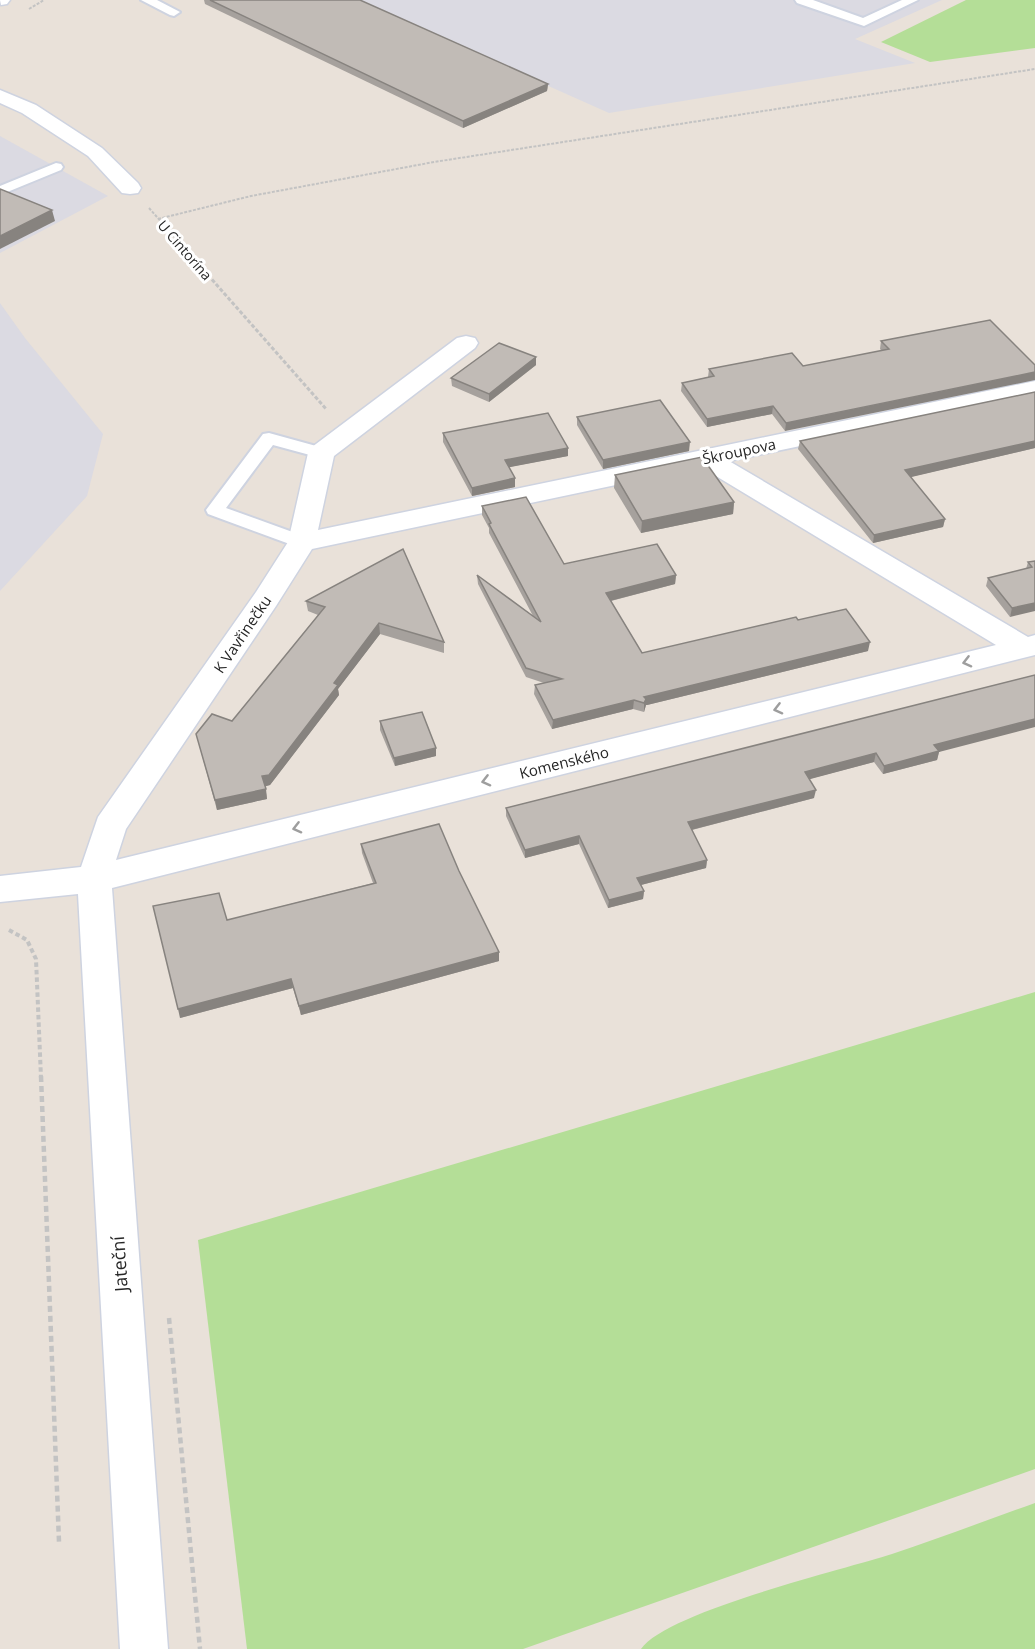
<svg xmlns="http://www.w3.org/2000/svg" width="1035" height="1649" font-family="'Open Sans',sans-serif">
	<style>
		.industrial { fill: #dbdae2 }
		.green { fill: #b4de97 }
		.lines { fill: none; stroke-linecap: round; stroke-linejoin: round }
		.lane-casing { stroke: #ced3e0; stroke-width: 4 }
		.street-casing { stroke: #ced3e0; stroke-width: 3 }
		.path-far3 { stroke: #c3c3c3; stroke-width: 2; stroke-dasharray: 3 1.5; stroke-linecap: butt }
		.path-far2 { stroke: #c3c3c3; stroke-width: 3; stroke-dasharray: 4 2; stroke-linecap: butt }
		.path-far1 { stroke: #c3c3c3; stroke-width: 4; stroke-dasharray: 4.5 3; stroke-linecap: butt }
		.path { stroke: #c3c3c3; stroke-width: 4.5; stroke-dasharray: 6 4; stroke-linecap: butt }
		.lane { fill: #fff; fill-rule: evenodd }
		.street { fill: #fff; fill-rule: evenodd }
		.wall { fill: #a6a19d }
		.shaded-wall { fill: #87837f }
		.building { fill: #c1bbb6; stroke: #87837f; stroke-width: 1.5 }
		.oneway { stroke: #9e9e9e }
		.labels { text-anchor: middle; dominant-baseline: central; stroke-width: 6; stroke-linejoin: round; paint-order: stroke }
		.far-street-label { font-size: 14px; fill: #272727; stroke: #fff }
		.street-label { font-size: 15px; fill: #272727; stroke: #fff }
		.near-street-label { font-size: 18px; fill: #272727; stroke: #fff }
	</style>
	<rect width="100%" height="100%" fill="#e9e1d9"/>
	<g class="industrial">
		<path d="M356 0H942L855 39 915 63 609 113Z"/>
		<path d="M0 136 108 196 0 253Z"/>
		<path d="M0 303 25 338 103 434 87 496 0 591Z"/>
	</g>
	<g class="green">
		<path d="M966 0H1035V48L930 62 881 42Z"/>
		<path d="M1035 992V1469L523 1649H247L198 1240Z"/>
		<path d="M1035 1503V1649H641C666 1612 842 1570 892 1554 940 1538 987 1520 1035 1503Z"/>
	</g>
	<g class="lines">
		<defs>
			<g id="lane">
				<path d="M141 0H157L180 12 174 16 170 15Z"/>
				<path d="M795 0H813L863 18 902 0H918L864 26 797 3Z"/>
				<path d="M56 163 61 164 63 167 61 170 0 195V186Z"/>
				<path d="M269 433 327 449 330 453 327 457 321 458 273 445 226 508 309 538 312 542 309 546H295L208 514 206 510 263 434Z"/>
			</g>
			<g id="street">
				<path d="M0 0H10L7 4 1 5Z"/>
				<path d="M0 90 36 105 102 148 138 183 141 188 138 193 130 194 122 193 88 156 22 113 0 103Z"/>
				<path d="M466 336 475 338 478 343 475 348 334 456 318 530 1035 381V397L729 461 1028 637 1035 635V655L112 888 168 1649H120L78 894 0 902V876L81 867 98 817 256 592 288 542 308 453 312 447 457 338ZM701 467 996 645 116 860 126 829 276 606 312 549Z"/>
			</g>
		</defs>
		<use href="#lane" class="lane-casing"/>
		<use href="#street" class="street-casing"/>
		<g class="path-far3">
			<path d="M29 9 44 0"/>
			<path d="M149 208 210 277"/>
			<path d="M158 219 251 196 434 162 1035 69"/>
		</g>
		<path class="path-far2" d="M208 275 326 409"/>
		<path class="path-far1" d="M9 930 27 940 36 959 41 1078"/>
		<g class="path">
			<path d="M41 1076 59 1542"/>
			<path d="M169 1318 200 1649"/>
		</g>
		<use href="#lane" class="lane"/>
		<use href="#street" class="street"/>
	</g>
	<g class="wall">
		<path d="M204 0H360L548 84 547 91 463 128 205 4Z"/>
		<path d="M990 320 785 431 772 414 707 427 681 391 682 383 708 377 709 369 803 366 882 351 880 349 881 341Z"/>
		<path d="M536 357V365L489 402 452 386 451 378Z"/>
		<path d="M1035 392V448L910 477 945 519 943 527 873 543 798 449 800 441Z"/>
		<path d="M577 417 689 451 603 469 577 425Z"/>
		<path d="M443 433 568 448V456L509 467 515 487 472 496 443 442Z"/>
		<path d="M615 475 734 502 733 514 641 533 614 488Z"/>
		<path d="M482 506 564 564 676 575 675 584 611 601 642 653 798 620 868 651 647 705H646L644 712 633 709 552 729 534 694 535 685 544 683 526 677 478 584 477 575 533 616 489 533V528L482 515Z"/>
		<path d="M1035 561 1010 617 986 586 988 578 1026 569 1028 562Z"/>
		<path d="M306 601 444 642V653L380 634 338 689 339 695 270 785 265 786 267 799 217 810 196 734 232 721 318 615 308 611Z"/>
		<path d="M1035 675 939 752 937 760 883 774 874 762 809 779 814 798 692 830 707 860 706 868 641 885 644 891 643 899 608 908 579 844 525 858 506 816V808Z"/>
		<path d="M380 721 436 756 395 766 380 730Z"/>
		<path d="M361 844 459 871 499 961 301 1015 293 988 180 1018 227 920 373 883 362 853Z"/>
	</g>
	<g class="shaded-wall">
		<path d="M548 84 547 91 463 128V121Z"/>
		<path d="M52 210 55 221 0 249V236Z"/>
		<path d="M536 357V365L489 402V394Z"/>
		<path d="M1035 372V380L785 431 786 423Z"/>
		<path d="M773 406 772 414 707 427V419Z"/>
		<path d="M1035 441V448L903 479 905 470Z"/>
		<path d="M690 442 689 451 603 469V460Z"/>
		<path d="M568 448V456L505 468V460Z"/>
		<path d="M515 478V487L472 496V488Z"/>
		<path d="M734 502 733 514 641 533 642 521Z"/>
		<path d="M945 519 943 527 873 543 874 535Z"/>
		<path d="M676 575 675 584 606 602V593Z"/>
		<path d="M1035 603V611L1010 617 1012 608Z"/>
		<path d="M379 623 380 634 338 689 339 695 270 785 263 787 262 776Z"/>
		<path d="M870 642 868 651 647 705H646L644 712V697L648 696Z"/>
		<path d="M634 700 633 709 552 729 553 720Z"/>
		<path d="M1035 719V727L939 752 937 760 883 774 884 766 934 745Z"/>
		<path d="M436 748V756L395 766 394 758Z"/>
		<path d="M876 753 874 762 803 781 805 772Z"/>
		<path d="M266 789 267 799 217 810 215 800Z"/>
		<path d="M816 790 814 798 687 831 688 822Z"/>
		<path d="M579 836V844L525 858V850Z"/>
		<path d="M707 860 706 868 637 886V878Z"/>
		<path d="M644 891 643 899 608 908 609 900Z"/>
		<path d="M499 952V961L301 1015 299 1006Z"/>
		<path d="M291 979 293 988 180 1018 178 1009Z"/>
	</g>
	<g class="building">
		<path d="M210 0H360L548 84 463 121Z"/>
		<path d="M0 189 52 210 0 236Z"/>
		<path d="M990 320 1035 365V372L786 423 773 406 707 419 682 383 714 376 709 369 792 353 803 366 889 349 881 341Z"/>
		<path d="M499 343 536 357 489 394 451 378Z"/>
		<path d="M1035 392V441L905 470 945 519 874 535 800 441Z"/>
		<path d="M660 400 690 442 603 460 577 417Z"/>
		<path d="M548 413 568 448 505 460 515 478 472 488 443 433Z"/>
		<path d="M702 457 734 502 642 521 615 475Z"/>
		<path d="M526 497 564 564 657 544 676 575 606 593 642 653 796 617 798 620 846 609 870 642 648 696 644 697 646 699 644 703 634 700 553 720 535 685 562 679 526 668 477 575 541 622 489 524 491 523 482 506Z"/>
		<path d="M403 549 444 642 379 623 334 683 338 685 269 775 262 776 266 789 215 800 196 734 212 714 232 721 325 607 306 601Z"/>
		<path d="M1035 561V603L1012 608 988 578 1032 567 1028 562Z"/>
		<path d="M1035 675V719L934 745 939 751 884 766 876 753 805 772 816 790 688 822 707 860 637 878 644 891 609 900 579 836 525 850 506 808Z"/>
		<path d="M422 712 436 748 394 758 380 721Z"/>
		<path d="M439 824 459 871 499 952 299 1006 291 979 178 1009 153 906 219 893 227 920 376 883 361 844Z"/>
	</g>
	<defs><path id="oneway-chevron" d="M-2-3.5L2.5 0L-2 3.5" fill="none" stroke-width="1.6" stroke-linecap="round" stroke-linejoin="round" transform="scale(1.5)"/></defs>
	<g class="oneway">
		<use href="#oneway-chevron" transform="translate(967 662) rotate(166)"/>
		<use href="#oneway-chevron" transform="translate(778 709) rotate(166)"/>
		<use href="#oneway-chevron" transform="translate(486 781) rotate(166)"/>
		<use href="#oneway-chevron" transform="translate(297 828) rotate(166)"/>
	</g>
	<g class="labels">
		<g class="far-street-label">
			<text transform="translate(185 250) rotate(49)">U Cintorína</text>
		</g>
		<g class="street-label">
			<text transform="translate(739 451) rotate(-12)">Škroupova</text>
			<text transform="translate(242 634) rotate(-56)">K Vavřinečku</text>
			<text transform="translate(564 762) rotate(-14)">Komenského</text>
		</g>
		<g class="near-street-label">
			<text transform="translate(119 1264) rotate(-94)">Jateční</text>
		</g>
	</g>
</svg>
